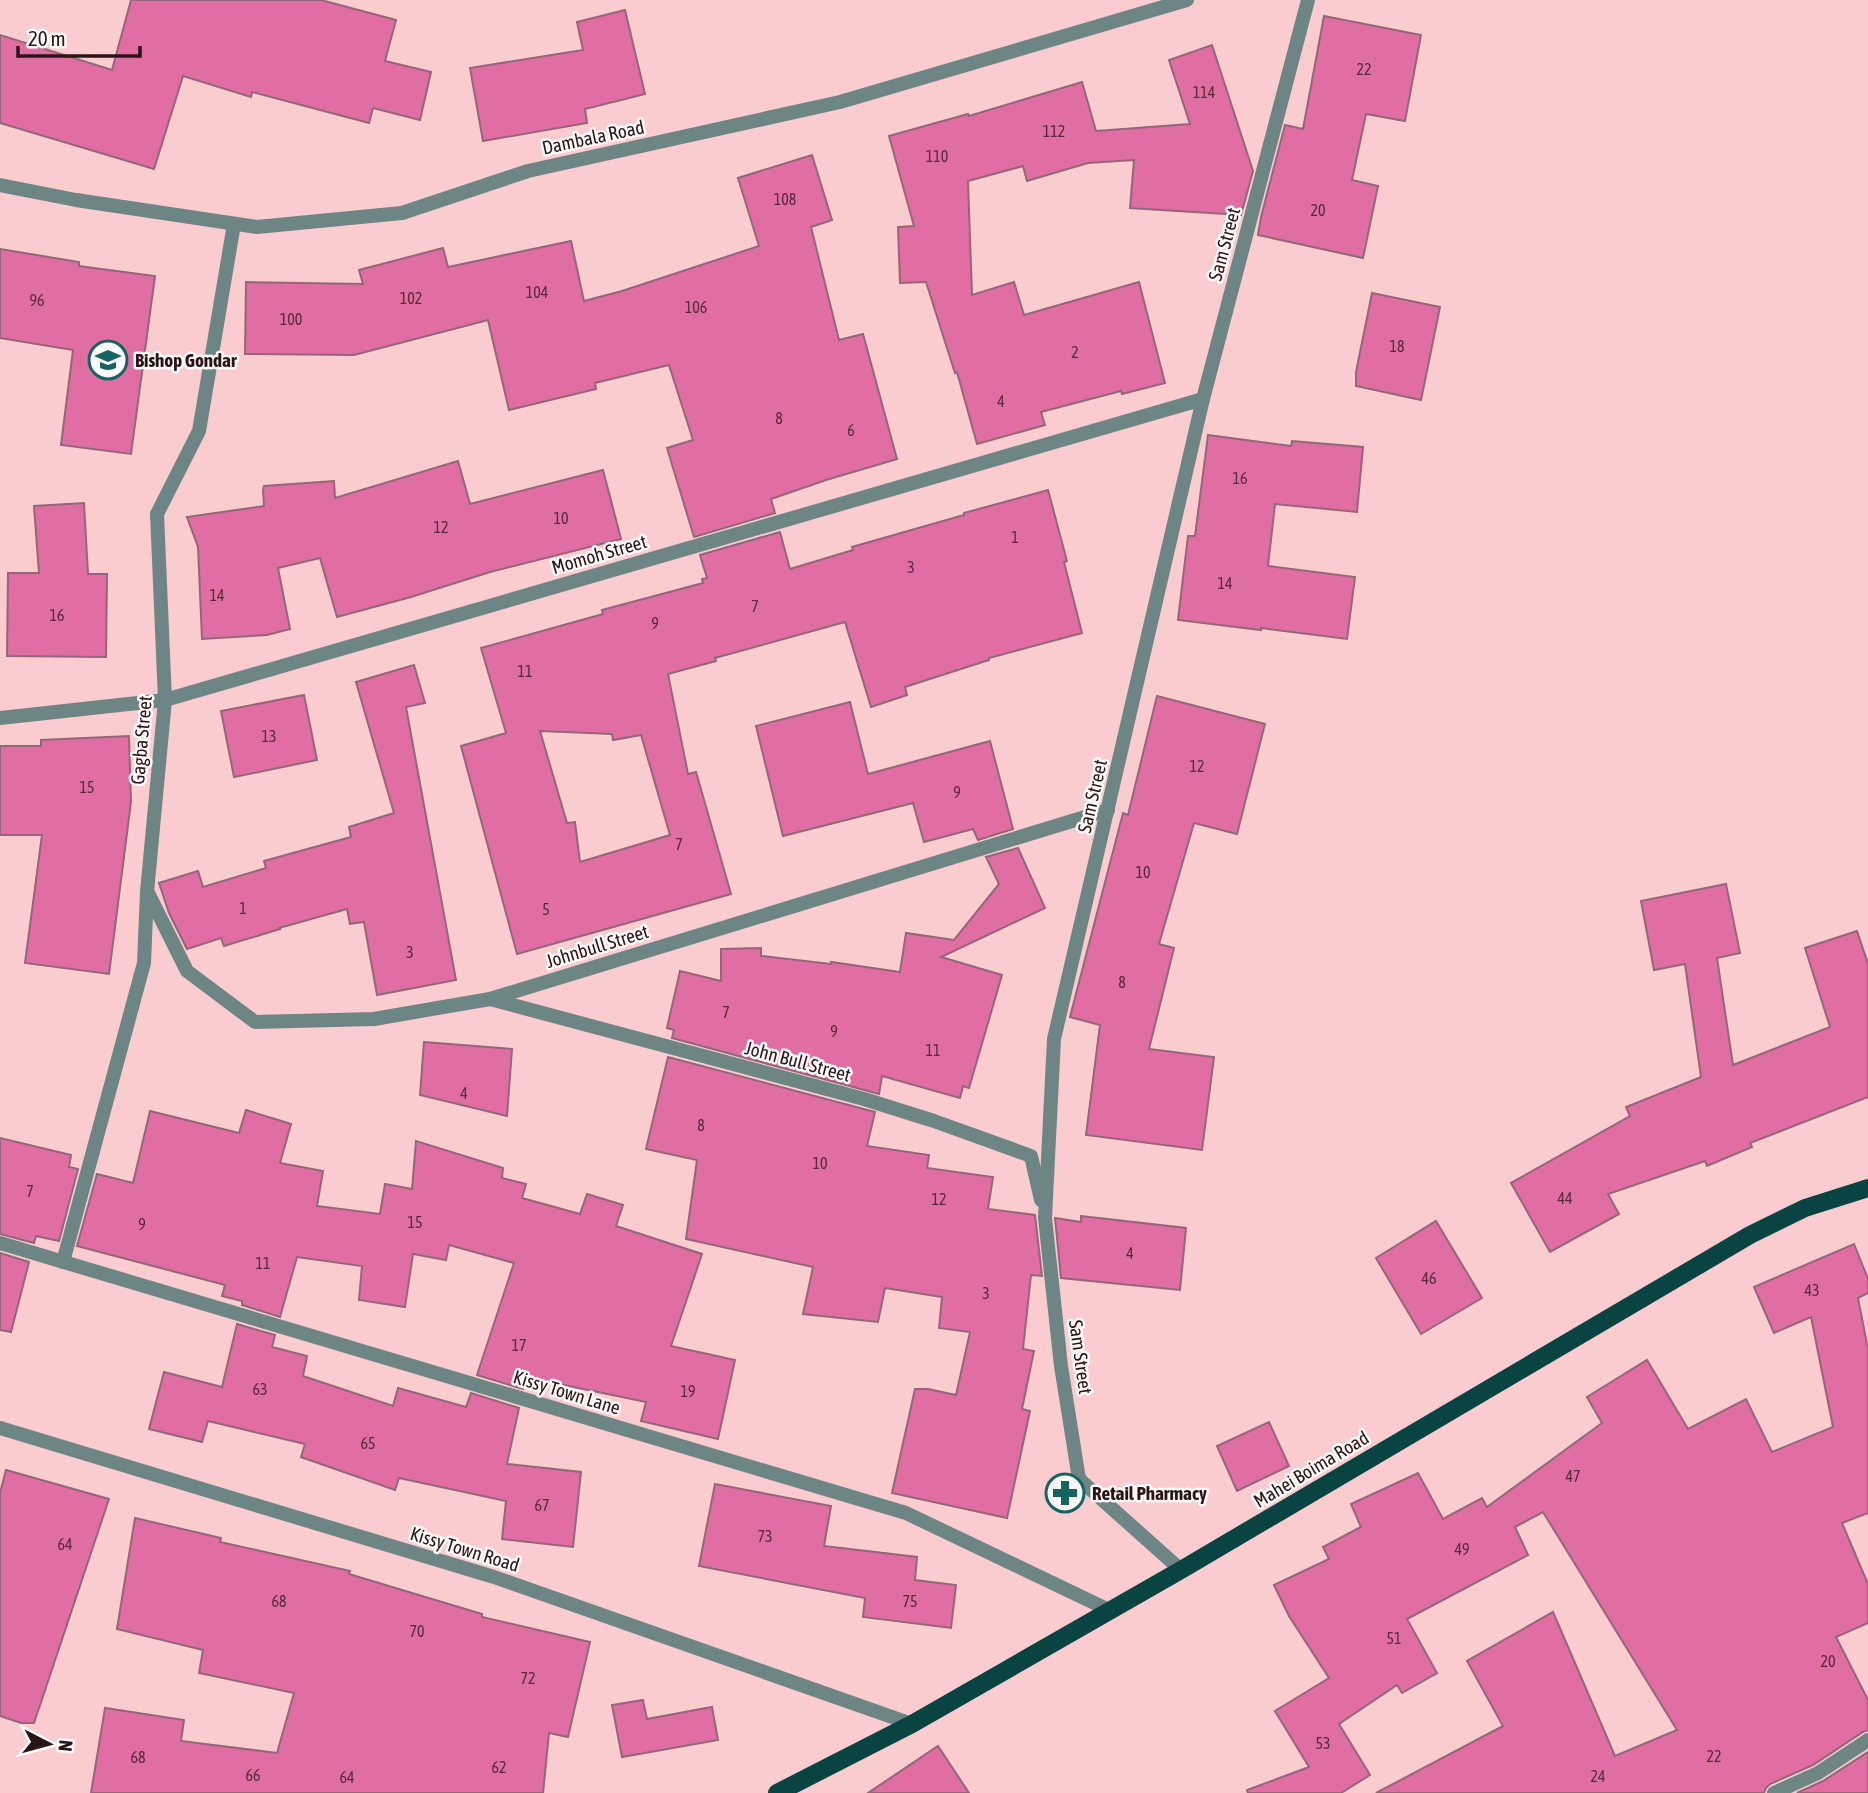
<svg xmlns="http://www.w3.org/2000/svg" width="1868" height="1793" font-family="'Asap Condensed',sans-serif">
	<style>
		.building { fill: #e06ea2; stroke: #956679; stroke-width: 2; fill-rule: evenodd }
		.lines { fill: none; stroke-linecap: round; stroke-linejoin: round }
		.minor { stroke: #6d8685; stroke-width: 14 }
		.tertiary { stroke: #6d8685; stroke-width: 14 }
		.primary { stroke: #094342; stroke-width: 18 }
		.labels { text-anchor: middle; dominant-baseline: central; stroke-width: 5; stroke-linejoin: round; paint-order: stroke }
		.number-label { font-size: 16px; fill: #572b3a }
		.street-label { font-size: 19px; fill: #291517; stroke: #fff9f9 }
		.poi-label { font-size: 19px; font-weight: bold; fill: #291517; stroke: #fff9f9; text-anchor: start }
	</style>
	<rect width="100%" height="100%" fill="#facccf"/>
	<g class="building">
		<path d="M131 0H321L396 20 385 61 431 72 420 120 373 108 369 123 252 92 251 97 183 76 154 169 0 123V35L112 70Z"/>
		<path d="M625 10 645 94 585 109 587 123 483 141 470 68 583 50 577 22Z"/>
		<path d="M1324 16 1421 35 1405 121 1366 114 1352 180 1378 186 1363 258 1258 235 1261 217 1285 125 1303 129Z"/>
		<path d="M1212 45 1253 171 1241 215 1130 208 1134 160 1088 163 1027 181 1023 166 968 181 972 295 1014 282 1024 315 1139 282 1165 383 1122 394 1121 391 1041 412 1045 425 977 444 957 372 955 373 926 282 900 283 898 227 914 226 889 136 968 114 969 116 1082 82 1096 131 1190 124 1169 60Z"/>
		<path d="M812 155 832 220 811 227 839 340 863 334 897 459 826 480 771 499 775 513 694 537 667 448 693 440 669 365 595 383 596 389 509 410 488 320 354 355 245 354 246 282 363 284 359 270 443 248 448 267 571 241 584 301 622 291 759 246 738 178Z"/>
		<path d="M0 249 79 262V266L155 276 131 454 61 445 73 350 0 338Z"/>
		<path d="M1372 293 1440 307 1421 400 1356 386V372Z"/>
		<path d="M1208 435 1291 446 1292 441 1363 447 1357 512 1275 504 1268 566 1355 577 1347 639 1261 628V630L1178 620 1188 536H1195Z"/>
		<path d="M458 461 470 504 603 470 621 539 490 572 411 597 337 617 320 558 278 568 290 629 267 635 202 639 198 547 187 517 264 506 263 490 264 486 334 481 335 498Z"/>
		<path d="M1048 490 1067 561 1064 562 1082 633 989 658V660L905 687 907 695 871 707 845 622 715 658 716 661 668 674 688 774 696 772 731 894 517 954 461 746 506 733 481 648 603 614 602 610 703 583 702 579 707 578 700 555 780 532 790 569 853 550 852 547 964 515V513ZM540 731 612 734 613 740 641 735 670 835 580 862 575 822 567 823Z"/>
		<path d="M84 503 88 574H107L106 657 7 656 8 573H39L34 506Z"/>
		<path d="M414 665 425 703 406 707 456 980 377 995 364 922 350 924 347 909 279 928 280 929 224 946 221 938 187 949 169 913 159 883 198 871 203 887 266 868 264 861 351 837 349 827 394 813 356 682Z"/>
		<path d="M304 695 317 760 234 777 221 711Z"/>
		<path d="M1157 696 1265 724 1237 834 1194 823 1159 944 1174 948 1149 1049 1214 1057 1202 1150 1086 1135 1100 1025 1070 1017 1123 813 1128 815Z"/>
		<path d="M850 702 868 774 990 741 1013 829 978 840 973 829 924 842 913 803 783 836 756 726Z"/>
		<path d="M129 736 131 802 109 974 25 963 42 835H0V746H41V740Z"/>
		<path d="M1018 848 1045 908 941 957 1002 975 969 1088 963 1086 960 1098 882 1076 879 1094 672 1038 674 1030 667 1028 680 971 721 981V949L761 948V956L831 964V962L900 972 906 933 954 940 999 884 986 857Z"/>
		<path d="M1726 884 1740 953 1717 958 1733 1065 1830 1027 1805 948 1857 931 1868 964V1097L1750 1143 1752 1147 1707 1166 1705 1161 1608 1194 1619 1214 1550 1252 1511 1183 1630 1116 1626 1107 1701 1077 1685 964 1654 970 1641 901Z"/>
		<path d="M424 1042 512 1049 507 1116 420 1095Z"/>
		<path d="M668 1057 875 1112 867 1146 929 1155 927 1168 993 1177 988 1209 1035 1215 1042 1276 1031 1275 1023 1349 1034 1351 1022 1409 1030 1411 1007 1518 892 1493 915 1389H928L956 1395 970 1332 939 1328 942 1297 885 1288 878 1322 803 1314 813 1267 686 1239 697 1160 646 1149Z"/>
		<path d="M246 1110 291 1124 280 1163 323 1171 317 1206 380 1214 385 1184 412 1189 416 1141 503 1168 502 1178 526 1184 522 1198 580 1214 587 1194 623 1205 616 1226 702 1254 671 1346 735 1360 718 1439 641 1421 646 1402 540 1380 537 1389 524 1385 523 1389 477 1375 514 1263 449 1245 446 1260 413 1254 405 1307 359 1300 362 1266 297 1257 280 1317 242 1305V1301L222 1296 225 1285 77 1246 97 1174 133 1183 150 1111 239 1133Z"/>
		<path d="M0 1138 71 1155 69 1167 78 1169 59 1241 36 1236 34 1243 0 1234Z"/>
		<path d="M1081 1216 1186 1228 1180 1290 1061 1278 1055 1218 1081 1222Z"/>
		<path d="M1436 1221 1482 1298 1421 1334 1376 1258Z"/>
		<path d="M1854 1244 1868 1279V1293L1858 1298 1868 1349V1513L1842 1523 1868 1584V1623L1836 1637 1868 1700V1730L1863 1732 1813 1765 1770 1784 1766 1788 1764 1793H1376L1503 1726 1467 1661 1553 1612 1615 1756 1677 1730 1543 1512 1515 1527 1528 1555 1407 1619 1437 1673 1402 1693 1397 1685 1339 1724 1370 1775 1341 1793H1248L1247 1790 1309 1767 1275 1711 1329 1678 1289 1616 1274 1585 1329 1559 1323 1547 1361 1527 1351 1504 1418 1473 1443 1519 1482 1498 1487 1507 1602 1423 1587 1397 1647 1360 1688 1429 1746 1399 1772 1452 1833 1427 1811 1317 1774 1333 1754 1287Z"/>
		<path d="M0 1253 29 1262 11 1332 0 1330Z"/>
		<path d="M237 1324 275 1335 272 1347 307 1356 303 1376 393 1406 398 1388 466 1407 471 1393 519 1408 507 1464 581 1472 573 1547 502 1539 506 1501 399 1478 395 1490 301 1457 305 1444 208 1421 202 1442 149 1429 164 1372 222 1387Z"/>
		<path d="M1269 1422 1289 1466 1237 1491 1217 1446Z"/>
		<path d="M6 1470 109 1499 34 1723H21L0 1716V1493Z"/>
		<path d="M715 1484 831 1506 824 1546 917 1557 915 1580 956 1585 951 1628 863 1617 865 1598 699 1566Z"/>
		<path d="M135 1518 221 1538 220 1542 350 1571 349 1574 482 1614V1617L590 1642 568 1737 549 1733 543 1793H91L105 1708 184 1720 181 1741 277 1753 294 1693 199 1673 203 1650 117 1629Z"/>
		<path d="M643 1700 647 1719 712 1707 718 1740 622 1757 612 1705Z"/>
		<path d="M938 1746 969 1793H868Z"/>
		<path d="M1868 1752V1793H1797L1823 1781Z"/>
	</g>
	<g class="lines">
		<g class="minor">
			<path d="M0 718 165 700 1203 399"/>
			<path d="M148 893 187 971 255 1022 374 1019 490 999 1108 810"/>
			<path d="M490 999 864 1099 934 1121 1031 1156 1041 1200"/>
			<path d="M0 1243 906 1513 1111 1611"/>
			<path d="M63 1262 144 963 147 892 165 700 157 514 199 431 234 224"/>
			<path d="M1181 1570 1079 1479 1061 1366 1045 1218 1054 1039 1203 399 1308 0"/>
			<path d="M1774 1793 1818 1773 1868 1740"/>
		</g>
		<g class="tertiary">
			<path d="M0 185 76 200 257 227 402 213 528 171 840 102 1187 0"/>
			<path d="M0 1428 494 1577 912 1724"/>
		</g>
		<path class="primary" d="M777 1793 912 1724 1181 1570 1750 1235 1805 1208 1868 1188"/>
	</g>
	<defs>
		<symbol id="school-ring" viewBox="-11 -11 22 22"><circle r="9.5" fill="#fff9f9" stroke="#156463" stroke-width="1.5"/><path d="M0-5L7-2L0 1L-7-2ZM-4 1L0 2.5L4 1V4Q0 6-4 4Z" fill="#156463"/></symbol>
		<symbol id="pharmacy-ring" viewBox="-11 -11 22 22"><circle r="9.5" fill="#fff9f9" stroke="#156463" stroke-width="1.5"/><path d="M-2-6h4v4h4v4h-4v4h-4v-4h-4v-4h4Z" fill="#156463"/></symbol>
	</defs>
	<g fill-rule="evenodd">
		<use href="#school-ring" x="86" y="338" width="44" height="44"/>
		<use href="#pharmacy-ring" x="1043" y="1471" width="44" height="44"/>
	</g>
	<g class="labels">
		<g class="number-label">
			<text x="1364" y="69">22</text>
			<text x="1204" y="92">114</text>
			<text x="1054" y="131">112</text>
			<text x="937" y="156">110</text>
			<text x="785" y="199">108</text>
			<text x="1318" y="210">20</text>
			<text x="537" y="292">104</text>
			<text x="411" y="298">102</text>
			<text x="37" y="300">96</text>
			<text x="696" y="307">106</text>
			<text x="291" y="319">100</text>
			<text x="1397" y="346">18</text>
			<text x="1075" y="352">2</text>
			<text x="1001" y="401">4</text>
			<text x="779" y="418">8</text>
			<text x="851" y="430">6</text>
			<text x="1240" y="478">16</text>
			<text x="561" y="518">10</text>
			<text x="441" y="527">12</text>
			<text x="1015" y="537">1</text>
			<text x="911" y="567">3</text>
			<text x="1225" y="583">14</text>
			<text x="217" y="595">14</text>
			<text x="755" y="606">7</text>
			<text x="57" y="615">16</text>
			<text x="655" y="623">9</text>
			<text x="525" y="671">11</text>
			<text x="269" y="736">13</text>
			<text x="1197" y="766">12</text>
			<text x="87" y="787">15</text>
			<text x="957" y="792">9</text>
			<text x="679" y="844">7</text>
			<text x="1143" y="872">10</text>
			<text x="243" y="908">1</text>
			<text x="546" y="909">5</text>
			<text x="410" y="952">3</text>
			<text x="1122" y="982">8</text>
			<text x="726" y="1012">7</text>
			<text x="834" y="1031">9</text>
			<text x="933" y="1050">11</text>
			<text x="464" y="1093">4</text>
			<text x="701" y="1125">8</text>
			<text x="820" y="1163">10</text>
			<text x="30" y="1191">7</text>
			<text x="1565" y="1198">44</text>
			<text x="939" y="1199">12</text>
			<text x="415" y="1222">15</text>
			<text x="142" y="1224">9</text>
			<text x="1130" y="1253">4</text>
			<text x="263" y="1263">11</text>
			<text x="1429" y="1278">46</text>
			<text x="1812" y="1290">43</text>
			<text x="986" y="1293">3</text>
			<text x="519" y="1345">17</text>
			<text x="260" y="1389">63</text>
			<text x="688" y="1391">19</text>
			<text x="368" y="1443">65</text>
			<text x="1573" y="1476">47</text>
			<text x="542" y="1505">67</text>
			<text x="765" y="1536">73</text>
			<text x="65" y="1544">64</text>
			<text x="1462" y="1549">49</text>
			<text x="279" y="1601">68</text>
			<text x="910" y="1601">75</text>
			<text x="417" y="1631">70</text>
			<text x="1394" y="1638">51</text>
			<text x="1828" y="1661">20</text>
			<text x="528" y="1678">72</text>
			<text x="1323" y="1743">53</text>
			<text x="1714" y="1756">22</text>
			<text x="138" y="1757">68</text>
			<text x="499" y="1767">62</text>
			<text x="253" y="1775">66</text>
			<text x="1598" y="1776">24</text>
			<text x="347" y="1777">64</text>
		</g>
		<g class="street-label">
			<text transform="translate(593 137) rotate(-12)">Dambala Road</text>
			<text transform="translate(1224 244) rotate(-75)">Sam Street</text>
			<text transform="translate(599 554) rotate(-16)">Momoh Street</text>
			<text transform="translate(141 740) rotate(-85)">Gagba Street</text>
			<text transform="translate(1092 796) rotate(-77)">Sam Street</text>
			<text transform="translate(597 946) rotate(-17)">Johnbull Street</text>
			<text transform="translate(798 1061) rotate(15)">John Bull Street</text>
			<text transform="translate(1081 1357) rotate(82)">Sam Street</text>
			<text transform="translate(567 1392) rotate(17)">Kissy Town Lane</text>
			<text transform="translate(1311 1469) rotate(-31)">Mahei Boima Road</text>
			<text transform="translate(465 1549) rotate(17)">Kissy Town Road</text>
		</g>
		<g class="poi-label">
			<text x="135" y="360">Bishop Gondar</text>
			<text x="1092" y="1493">Retail Pharmacy</text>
		</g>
	</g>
	<g transform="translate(49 1744) rotate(96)" stroke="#fff9f9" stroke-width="5" paint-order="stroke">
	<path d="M0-5L12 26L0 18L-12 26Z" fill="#291517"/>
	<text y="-10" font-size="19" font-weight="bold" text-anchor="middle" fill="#291517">N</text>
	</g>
	<path d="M18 46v10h122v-10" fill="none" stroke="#291517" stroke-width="3.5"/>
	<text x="28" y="46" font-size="21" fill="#291517" stroke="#fff9f9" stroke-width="5" paint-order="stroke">20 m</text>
</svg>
